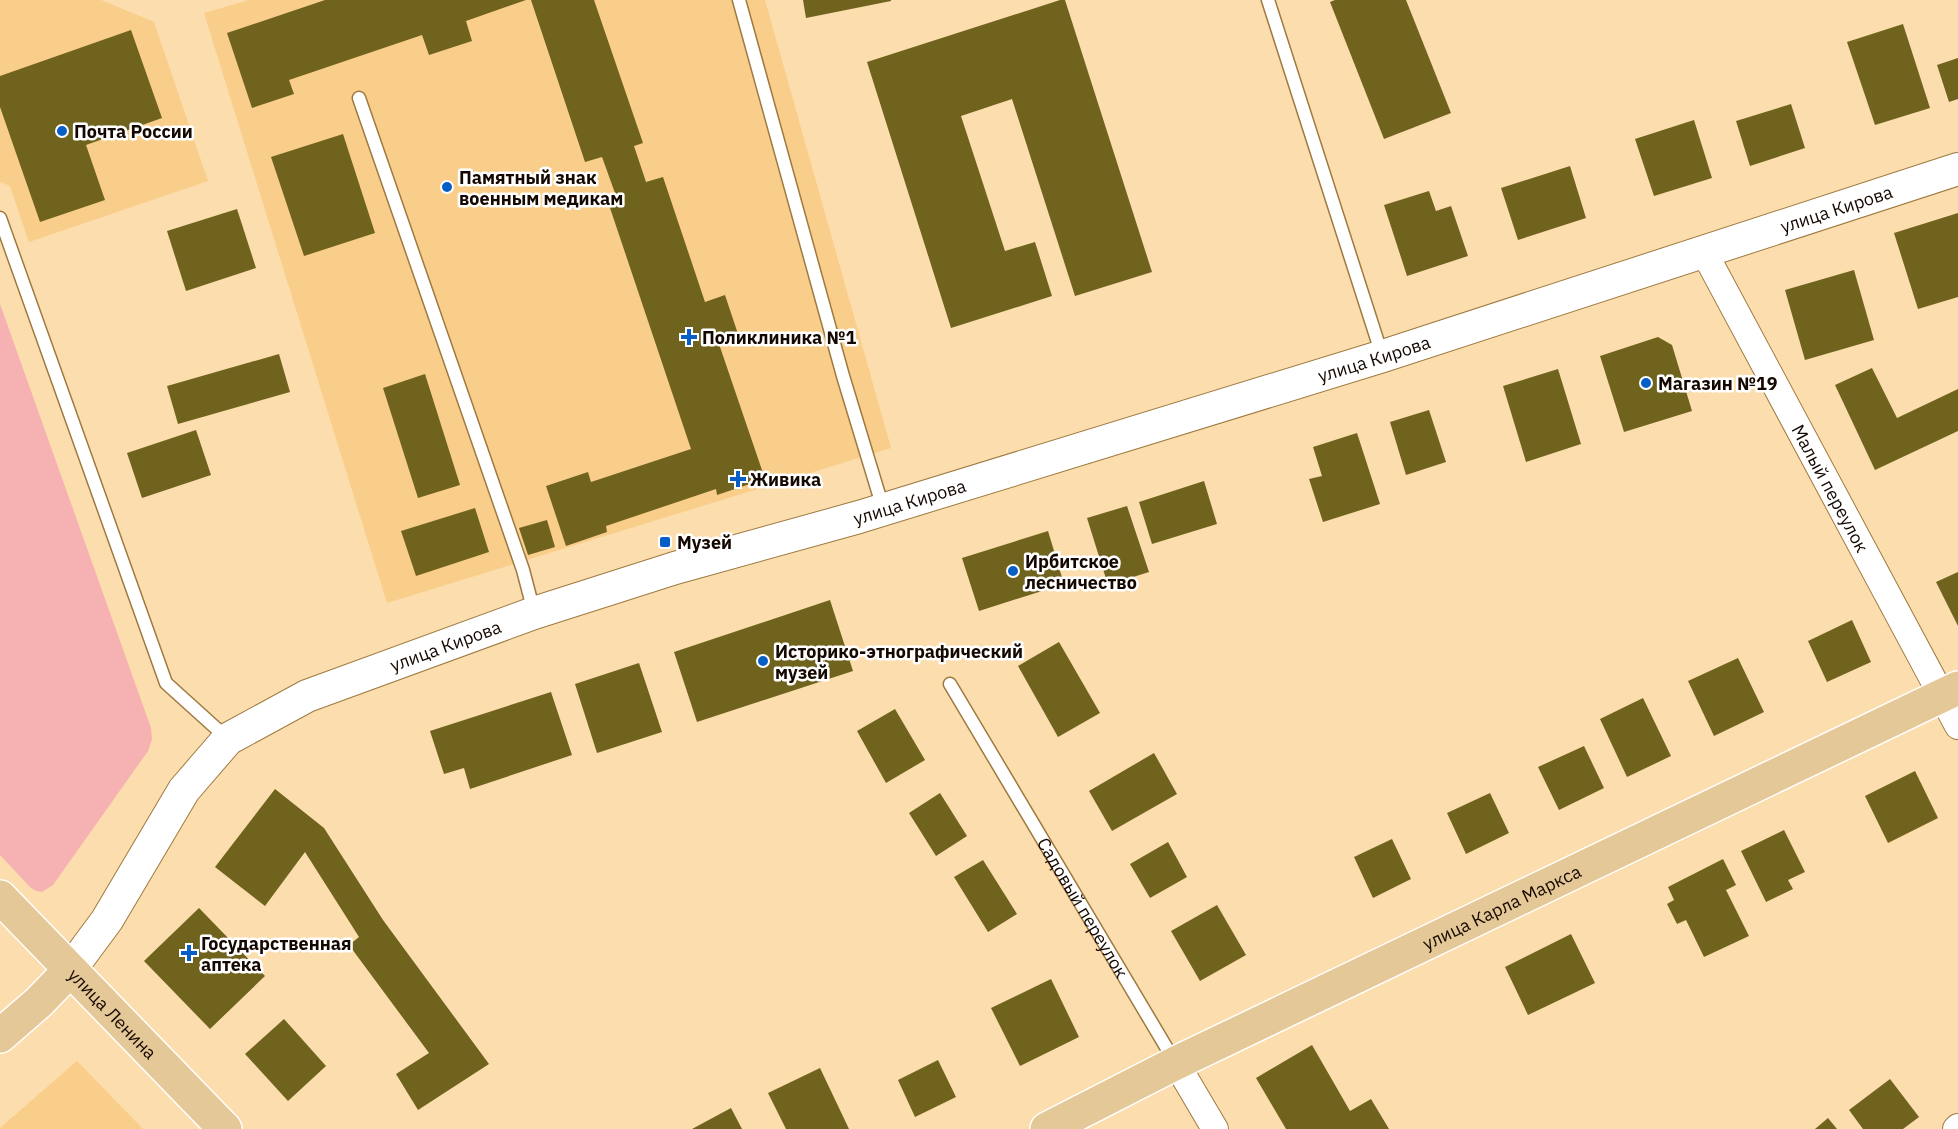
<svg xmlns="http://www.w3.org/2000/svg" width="1958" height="1129" font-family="'IBM Plex Sans',sans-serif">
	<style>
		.built { fill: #f9cd8a }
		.green { fill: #f6b1b2 }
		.building { fill: #70631e }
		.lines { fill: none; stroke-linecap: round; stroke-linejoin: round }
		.service-casing { stroke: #9e7a40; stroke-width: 15 }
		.minor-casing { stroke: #9e7a40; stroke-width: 28 }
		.tertiary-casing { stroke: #9e7a40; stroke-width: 34 }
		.primary-casing { stroke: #fff; stroke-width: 36 }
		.service { stroke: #fff; stroke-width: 12 }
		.minor { stroke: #fff; stroke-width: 26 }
		.tertiary { stroke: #fff; stroke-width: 32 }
		.primary { stroke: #e5c897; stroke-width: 33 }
		.poi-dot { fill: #085ec7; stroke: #fff; stroke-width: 2 }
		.labels { text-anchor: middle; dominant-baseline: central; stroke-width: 5; stroke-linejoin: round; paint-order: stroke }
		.poi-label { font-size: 18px; font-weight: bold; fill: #150800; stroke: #fff; text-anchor: start }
		.street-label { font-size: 18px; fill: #150800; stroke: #fff }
	</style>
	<rect width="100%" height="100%" fill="#fcddad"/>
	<g class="built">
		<path d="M0 0H101L154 22 208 181 29 242 10 186 0 182Z"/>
		<path d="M249 0H765L891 448 387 603 204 13Z"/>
		<path d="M77 1061 143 1129H0V1128Z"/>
	</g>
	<path class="green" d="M0 304 151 728 152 739 148 751 53 885 42 892 36 891 30 887 0 855Z"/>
	<g class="building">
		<path d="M325 0H526L466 21 472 41 429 55 422 35 289 80 294 94 252 108 227 33Z"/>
		<path d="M531 0H594L643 143 634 146 646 182 663 177 705 302 725 295 739 337 719 344 765 479 717 495 716 489 606 526 607 532 566 546 546 486 588 472 591 482 691 449 606 196 615 193 602 157 585 162Z"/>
		<path d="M803 0H891V1L806 18Z"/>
		<path d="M1060 0H1065L1152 272 1075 296 1012 99 961 116 1005 251 1035 242 1052 296 951 328 867 62Z"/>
		<path d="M1335 0H1406L1451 113 1384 139 1330 2Z"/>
		<path d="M1903 24 1930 108 1875 125 1847 42Z"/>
		<path d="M131 30 162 118 86 145 105 200 40 222 0 107V76Z"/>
		<path d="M1958 58V99L1949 102 1937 65Z"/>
		<path d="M1791 104 1805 148 1750 166 1736 121Z"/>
		<path d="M1694 120 1712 178 1654 196 1635 139Z"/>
		<path d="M343 134 375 233 304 256 271 157Z"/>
		<path d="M1570 166 1586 218 1518 240 1501 188Z"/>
		<path d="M1429 191 1436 211 1451 206 1468 256 1407 276 1384 205Z"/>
		<path d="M237 209 256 268 186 291 167 231Z"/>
		<path d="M1958 213V297L1918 309 1894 233Z"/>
		<path d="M1854 270 1874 340 1805 360 1785 290Z"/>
		<path d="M1658 337 1672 345 1692 411 1624 432 1600 356Z"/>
		<path d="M279 354 290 392 178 424 167 386Z"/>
		<path d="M1872 368 1897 418 1958 389V431L1875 470 1835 385Z"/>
		<path d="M1558 369 1581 444 1526 462 1503 386Z"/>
		<path d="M425 374 460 485 418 498 383 388Z"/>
		<path d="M1429 410 1446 462 1406 475 1390 422Z"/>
		<path d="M196 430 211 475 142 498 127 453Z"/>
		<path d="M1357 433 1380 504 1323 522 1309 479 1322 476 1313 447Z"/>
		<path d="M1204 481 1217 524 1152 544 1139 502Z"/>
		<path d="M1127 506 1149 572 1108 585 1087 518Z"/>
		<path d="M475 508 489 552 416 576 401 531Z"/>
		<path d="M547 520 555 547 528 555 519 528Z"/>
		<path d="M1048 531 1064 584 979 611 962 558Z"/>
		<path d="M1958 572V626L1936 582Z"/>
		<path d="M830 600 853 671 697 722 674 652Z"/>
		<path d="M1852 620 1871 662 1827 682 1808 641Z"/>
		<path d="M1059 642 1100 713 1058 737 1018 666Z"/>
		<path d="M1738 658 1764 712 1714 736 1688 681Z"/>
		<path d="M639 663 662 732 597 753 575 684Z"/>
		<path d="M551 692 572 755 470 789 464 768 444 774 430 731Z"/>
		<path d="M1643 698 1671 756 1627 777 1600 719Z"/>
		<path d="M895 709 925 760 886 783 857 731Z"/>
		<path d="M1584 746 1604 788 1559 810 1538 767Z"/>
		<path d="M1154 753 1177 794 1112 831 1089 791Z"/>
		<path d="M1915 771 1938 818 1888 843 1865 796Z"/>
		<path d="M275 789 324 828 383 920 489 1064 418 1110 396 1074 429 1053 349 945 359 937 305 852 265 906 215 867Z"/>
		<path d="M940 793 967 836 936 856 909 813Z"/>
		<path d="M1490 793 1509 833 1466 854 1447 813Z"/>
		<path d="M1784 830 1805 872 1788 880 1793 889 1766 902 1741 851Z"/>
		<path d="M1392 839 1411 879 1373 898 1354 857Z"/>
		<path d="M1168 842 1187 877 1150 898 1130 864Z"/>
		<path d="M1723 859 1736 885 1726 890 1749 936 1704 957 1686 920 1677 924 1667 904 1674 900 1668 887Z"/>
		<path d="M983 860 1017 914 988 932 954 877Z"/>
		<path d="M1217 905 1246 955 1200 981 1171 931Z"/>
		<path d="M199 908 265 976 210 1029 144 961Z"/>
		<path d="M1571 934 1595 983 1528 1015 1505 967Z"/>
		<path d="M1051 979 1079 1037 1020 1066 991 1008Z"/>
		<path d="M284 1019 326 1066 288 1101 245 1054Z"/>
		<path d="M1312 1045 1350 1111 1371 1099 1389 1129H1286L1256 1078Z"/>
		<path d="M938 1060 956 1097 915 1117 898 1080Z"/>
		<path d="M820 1068 849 1129H786L768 1093Z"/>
		<path d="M1890 1079 1919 1117 1903 1129H1863L1849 1110Z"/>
		<path d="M731 1108 742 1129H692Z"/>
		<path d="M1828 1118 1837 1129H1815Z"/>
	</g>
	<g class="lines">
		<defs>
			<g id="service">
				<path d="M739 0 843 376 883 508"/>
				<path d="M1268 0 1382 355"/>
				<path d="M359 98 523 570 534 612"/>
				<path d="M0 218 166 683 228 739"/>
				<path id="s1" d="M950 684 1175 1062"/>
			</g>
			<g id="minor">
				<path id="s2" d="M1704 252 1958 726"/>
				<path d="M1176 1063 1215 1129"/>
				<path d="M1956 1129 1958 1127"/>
			</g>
			<g id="tertiary">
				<path id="s3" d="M70 970 107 920 184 790 228 739 307 696 534 613 675 568 859 517 1383 356 1958 169"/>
			</g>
			<g id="primary">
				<path id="s4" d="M0 897 225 1129"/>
				<path d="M0 1036 39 1002 70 970"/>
				<path id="s5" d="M1047 1129 1176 1063 1958 688"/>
			</g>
		</defs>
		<use href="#service" class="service-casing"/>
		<use href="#minor" class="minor-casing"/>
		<use href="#tertiary" class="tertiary-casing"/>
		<use href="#primary" class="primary-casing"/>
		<use href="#service" class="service"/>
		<use href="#minor" class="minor"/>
		<use href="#tertiary" class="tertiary"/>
		<use href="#primary" class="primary"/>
	</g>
	<g class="poi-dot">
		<circle cx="62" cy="131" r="6"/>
		<circle cx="447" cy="187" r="6"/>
		<path d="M686 328h6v6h6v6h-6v6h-6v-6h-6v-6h6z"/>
		<circle cx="1646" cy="383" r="6"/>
		<path d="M735 470h6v6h6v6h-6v6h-6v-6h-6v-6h6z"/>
		<rect x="659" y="536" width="12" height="12" rx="3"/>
		<circle cx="1013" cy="571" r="6"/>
		<circle cx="763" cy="661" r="6"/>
		<path d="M186 944h6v6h6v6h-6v6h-6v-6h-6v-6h6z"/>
	</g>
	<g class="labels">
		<g class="poi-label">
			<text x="74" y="131">Почта России</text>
			<text x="459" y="177">Памятный знак<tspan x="459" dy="21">военным медикам</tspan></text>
			<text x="702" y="337">Поликлиника №1</text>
			<text x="1658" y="383">Магазин №19</text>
			<text x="750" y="479">Живика</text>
			<text x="677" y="542">Музей</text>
			<text x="1025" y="561">Ирбитское<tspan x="1025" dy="21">лесничество</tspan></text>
			<text x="775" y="651">Историко-этнографический<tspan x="775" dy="21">музей</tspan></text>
			<text x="201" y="943">Государственная<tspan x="201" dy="21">аптека</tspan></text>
		</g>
		<g class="street-label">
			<text stroke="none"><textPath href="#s3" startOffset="1976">улица Кирова</textPath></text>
			<text stroke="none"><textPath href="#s3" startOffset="1490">улица Кирова</textPath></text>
			<text stroke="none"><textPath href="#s2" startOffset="268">Малый переулок</textPath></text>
			<text stroke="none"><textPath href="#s3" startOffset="1004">улица Кирова</textPath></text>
			<text stroke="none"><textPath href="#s3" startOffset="518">улица Кирова</textPath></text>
			<text stroke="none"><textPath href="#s1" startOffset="260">Садовый переулок</textPath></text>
			<text stroke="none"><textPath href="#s5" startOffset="506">улица Карла Маркса</textPath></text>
			<text stroke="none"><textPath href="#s4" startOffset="162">улица Ленина</textPath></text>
		</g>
	</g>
</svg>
